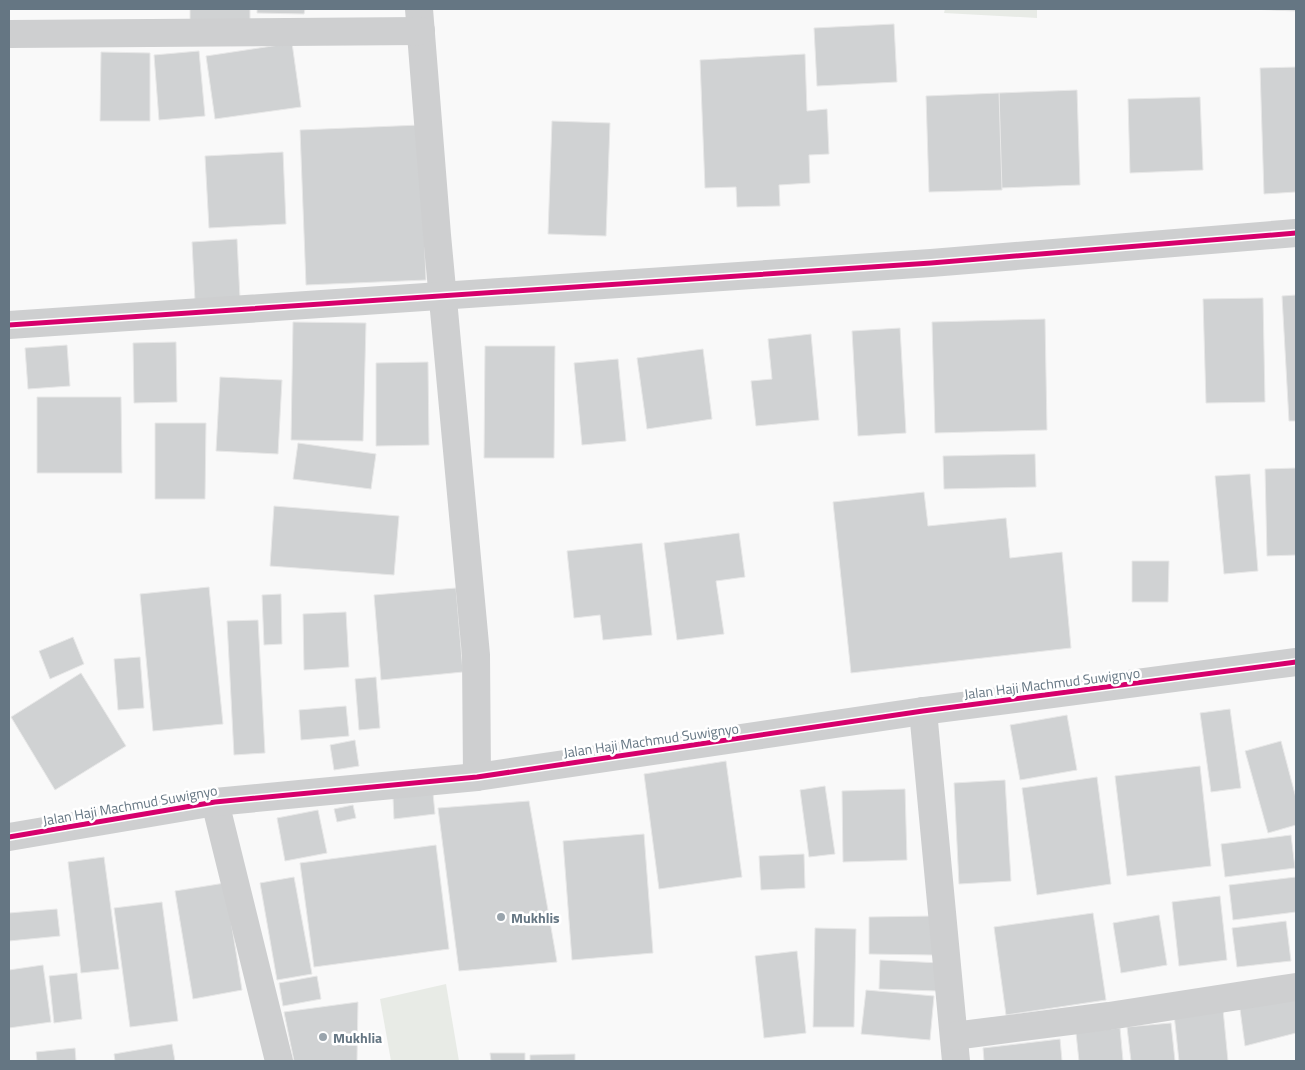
<svg xmlns="http://www.w3.org/2000/svg" width="1305" height="1070" font-family="'Titillium Web',sans-serif">
	<style>
		.green { fill: #e8ebe6 }
		.building { fill: #d0d2d3; stroke: #e8e8e8 }
		.lines { fill: none; stroke-linecap: round; stroke-linejoin: round }
		.minor { stroke: #cecfd0; stroke-width: 28 }
		.tertiary { stroke: #cecfd0; stroke-width: 28 }
		.cycleway-casing { stroke: #fff; stroke-width: 8 }
		.cycleway { stroke: #d6006c; stroke-width: 5 }
		.poi-dot { fill: #99a4ac; stroke: #fff; stroke-width: 2 }
		.labels { text-anchor: middle; dominant-baseline: central; stroke-width: 5; stroke-linejoin: round; paint-order: stroke }
		.street-label { font-size: 14px; fill: #657683; stroke: #fff }
		.poi-label { font-size: 14px; font-weight: bold; fill: #657683; stroke: #fff; text-anchor: start }
	</style>
	<rect width="100%" height="100%" fill="#f9f9f9"/>
	<g class="green">
		<path d="M945 9H1037V18L944 13Z"/>
		<path d="M446 984 459 1061H391L380 999Z"/>
	</g>
	<g class="building">
		<path d="M190 9H250V24L190 25Z"/>
		<path d="M257 9H305L304 14 257 13Z"/>
		<path d="M1249 9H1296V11Z"/>
		<path d="M894 24 897 82 817 86 814 28Z"/>
		<path d="M292 43 301 107 215 119 206 56Z"/>
		<path d="M199 51 205 116 159 120 154 55Z"/>
		<path d="M101 52 150 53V121H100Z"/>
		<path d="M805 54 807 111 827 109 829 154 809 155 810 183 779 185 780 206 737 207 736 187 705 188 700 60Z"/>
		<path d="M1296 67V192L1264 194 1260 68Z"/>
		<path d="M1077 90 1080 185 1001 188 999 93Z"/>
		<path d="M999 93 1002 190 929 192 926 96Z"/>
		<path d="M1200 97 1203 170 1130 173 1128 99Z"/>
		<path d="M552 121 610 123 606 236 548 234Z"/>
		<path d="M420 125 426 280 306 285 300 130Z"/>
		<path d="M283 152 286 224 209 228 205 156Z"/>
		<path d="M237 239 240 298 195 301 192 242Z"/>
		<path d="M1296 295V421H1289L1282 296Z"/>
		<path d="M1263 298 1265 402 1206 403 1203 299Z"/>
		<path d="M1045 319 1047 430 935 433 932 322Z"/>
		<path d="M293 322 366 323 363 441 291 440Z"/>
		<path d="M900 328 906 433 858 436 852 331Z"/>
		<path d="M811 334 819 420 756 426 751 381 772 379 768 339Z"/>
		<path d="M176 342 177 402 134 403 133 343Z"/>
		<path d="M67 345 70 386 28 389 25 348Z"/>
		<path d="M485 346H555L554 458H484Z"/>
		<path d="M703 349 712 419 647 429 637 358Z"/>
		<path d="M618 359 626 441 582 445 574 363Z"/>
		<path d="M428 362 429 445 376 446V363Z"/>
		<path d="M220 377 282 380 278 454 216 451Z"/>
		<path d="M37 397H121L122 473H37Z"/>
		<path d="M155 423H206L205 499H155Z"/>
		<path d="M298 443 376 454 371 489 293 479Z"/>
		<path d="M1035 454 1036 487 944 489 943 456Z"/>
		<path d="M1296 468V555L1267 556 1265 469Z"/>
		<path d="M1250 474 1258 571 1224 574 1215 476Z"/>
		<path d="M924 492 928 526 1006 518 1010 558 1062 552 1071 648 851 673 833 502Z"/>
		<path d="M274 506 399 516 394 575 270 566Z"/>
		<path d="M739 533 745 577 716 581 724 634 677 640 664 543Z"/>
		<path d="M642 543 652 635 603 640 600 615 574 618 567 551Z"/>
		<path d="M1132 561H1169L1168 602H1132Z"/>
		<path d="M209 587 223 724 153 731 140 594Z"/>
		<path d="M456 588 463 672 381 680 374 595Z"/>
		<path d="M281 594 282 644 264 645 262 595Z"/>
		<path d="M346 612 349 667 304 670 303 614Z"/>
		<path d="M258 620 265 753 234 755 227 621Z"/>
		<path d="M73 637 84 664 50 679 39 651Z"/>
		<path d="M140 657 144 708 118 710 114 659Z"/>
		<path d="M81 673 126 746 55 790 11 717Z"/>
		<path d="M376 677 380 728 359 730 355 679Z"/>
		<path d="M346 706 349 736 301 740 299 710Z"/>
		<path d="M1230 709 1241 788 1211 792 1200 713Z"/>
		<path d="M1067 715 1077 770 1020 780 1010 725Z"/>
		<path d="M355 740 359 766 334 770 330 745Z"/>
		<path d="M1281 741 1296 798V825L1268 833 1245 751Z"/>
		<path d="M726 761 742 877 659 889 644 774Z"/>
		<path d="M1200 766 1211 866 1127 876 1115 776Z"/>
		<path d="M1097 777 1111 884 1037 895 1022 788Z"/>
		<path d="M1005 780 1011 881 959 884 954 783Z"/>
		<path d="M825 786 835 854 809 857 800 790Z"/>
		<path d="M905 789 907 860 843 862 842 791Z"/>
		<path d="M433 793 435 814 394 819 393 798Z"/>
		<path d="M529 801 557 962 459 971 438 808Z"/>
		<path d="M353 805 356 818 337 822 334 809Z"/>
		<path d="M318 810 327 853 285 861 277 818Z"/>
		<path d="M644 834 653 953 572 960 563 841Z"/>
		<path d="M1291 835 1295 868 1225 877 1221 844Z"/>
		<path d="M436 845 449 949 314 967 300 863Z"/>
		<path d="M804 854 805 888 761 890 759 856Z"/>
		<path d="M104 857 119 969 81 973 68 862Z"/>
		<path d="M294 877 312 974 277 980 260 883Z"/>
		<path d="M1296 877V912L1233 920 1229 885Z"/>
		<path d="M225 883 242 990 193 999 175 891Z"/>
		<path d="M1220 896 1227 960 1179 966 1172 902Z"/>
		<path d="M162 902 178 1021 130 1027 114 908Z"/>
		<path d="M57 909 60 936 9 941V913Z"/>
		<path d="M1093 913 1106 1000 1006 1015 994 927Z"/>
		<path d="M1159 915 1167 965 1121 973 1113 923Z"/>
		<path d="M933 916V955L869 954V917Z"/>
		<path d="M1286 921 1291 961 1237 967 1232 928Z"/>
		<path d="M815 928 856 929 854 1027H813Z"/>
		<path d="M797 951 806 1033 764 1038 755 956Z"/>
		<path d="M880 960 940 963 938 991 879 989Z"/>
		<path d="M43 965 51 1022 9 1028V970Z"/>
		<path d="M77 973 82 1019 54 1023 49 976Z"/>
		<path d="M317 976 321 999 283 1006 279 983Z"/>
		<path d="M866 990 934 996 930 1040 861 1034Z"/>
		<path d="M1296 995V1033L1245 1046 1239 1002Z"/>
		<path d="M358 1002 357 1061H294L284 1012Z"/>
		<path d="M1223 1009 1228 1061H1179L1174 1014Z"/>
		<path d="M1171 1023 1175 1061H1131L1127 1027Z"/>
		<path d="M1120 1028 1123 1061H1079L1076 1033Z"/>
		<path d="M1060 1039 1062 1061H984L983 1048Z"/>
		<path d="M172 1044 175 1061H115L114 1054Z"/>
		<path d="M75 1048 76 1061H37L36 1052Z"/>
		<path d="M490 1053H525V1061H491Z"/>
		<path d="M575 1054V1061H530V1055Z"/>
	</g>
	<g class="lines">
		<g class="minor">
			<path d="M419 9 437 235 476 655 477 777"/>
			<path d="M9 34 421 31"/>
			<path d="M9 325 931 263 1296 233"/>
			<path d="M923 711 956 1061"/>
			<path d="M215 802 279 1061"/>
			<path d="M954 1036 1109 1016 1296 987"/>
		</g>
		<path class="tertiary" d="M9 837 215 802 477 777 923 711 1296 662"/>
		<defs>
			<g id="cycleway">
				<path d="M9 325 931 263 1296 233"/>
				<path d="M9 837 215 802 477 777 923 711 1296 662"/>
			</g>
		</defs>
		<use href="#cycleway" class="cycleway-casing"/>
		<use href="#cycleway" class="cycleway"/>
	</g>
	<g class="poi-dot">
		<circle cx="501" cy="917" r="5"/>
		<circle cx="323" cy="1037" r="5"/>
	</g>
	<g class="labels">
		<g class="street-label">
			<text transform="translate(1052 683) rotate(-7)">Jalan Haji Machmud Suwignyo</text>
			<text transform="translate(651 740) rotate(-8)">Jalan Haji Machmud Suwignyo</text>
			<text transform="translate(130 805) rotate(-10)">Jalan Haji Machmud Suwignyo</text>
		</g>
		<g class="poi-label">
			<text x="511" y="917">Mukhlis</text>
			<text x="333" y="1037">Mukhlia</text>
		</g>
	</g>
	<rect width="1305" height="1070" fill="none" stroke="#657683" stroke-width="20"/>
</svg>
